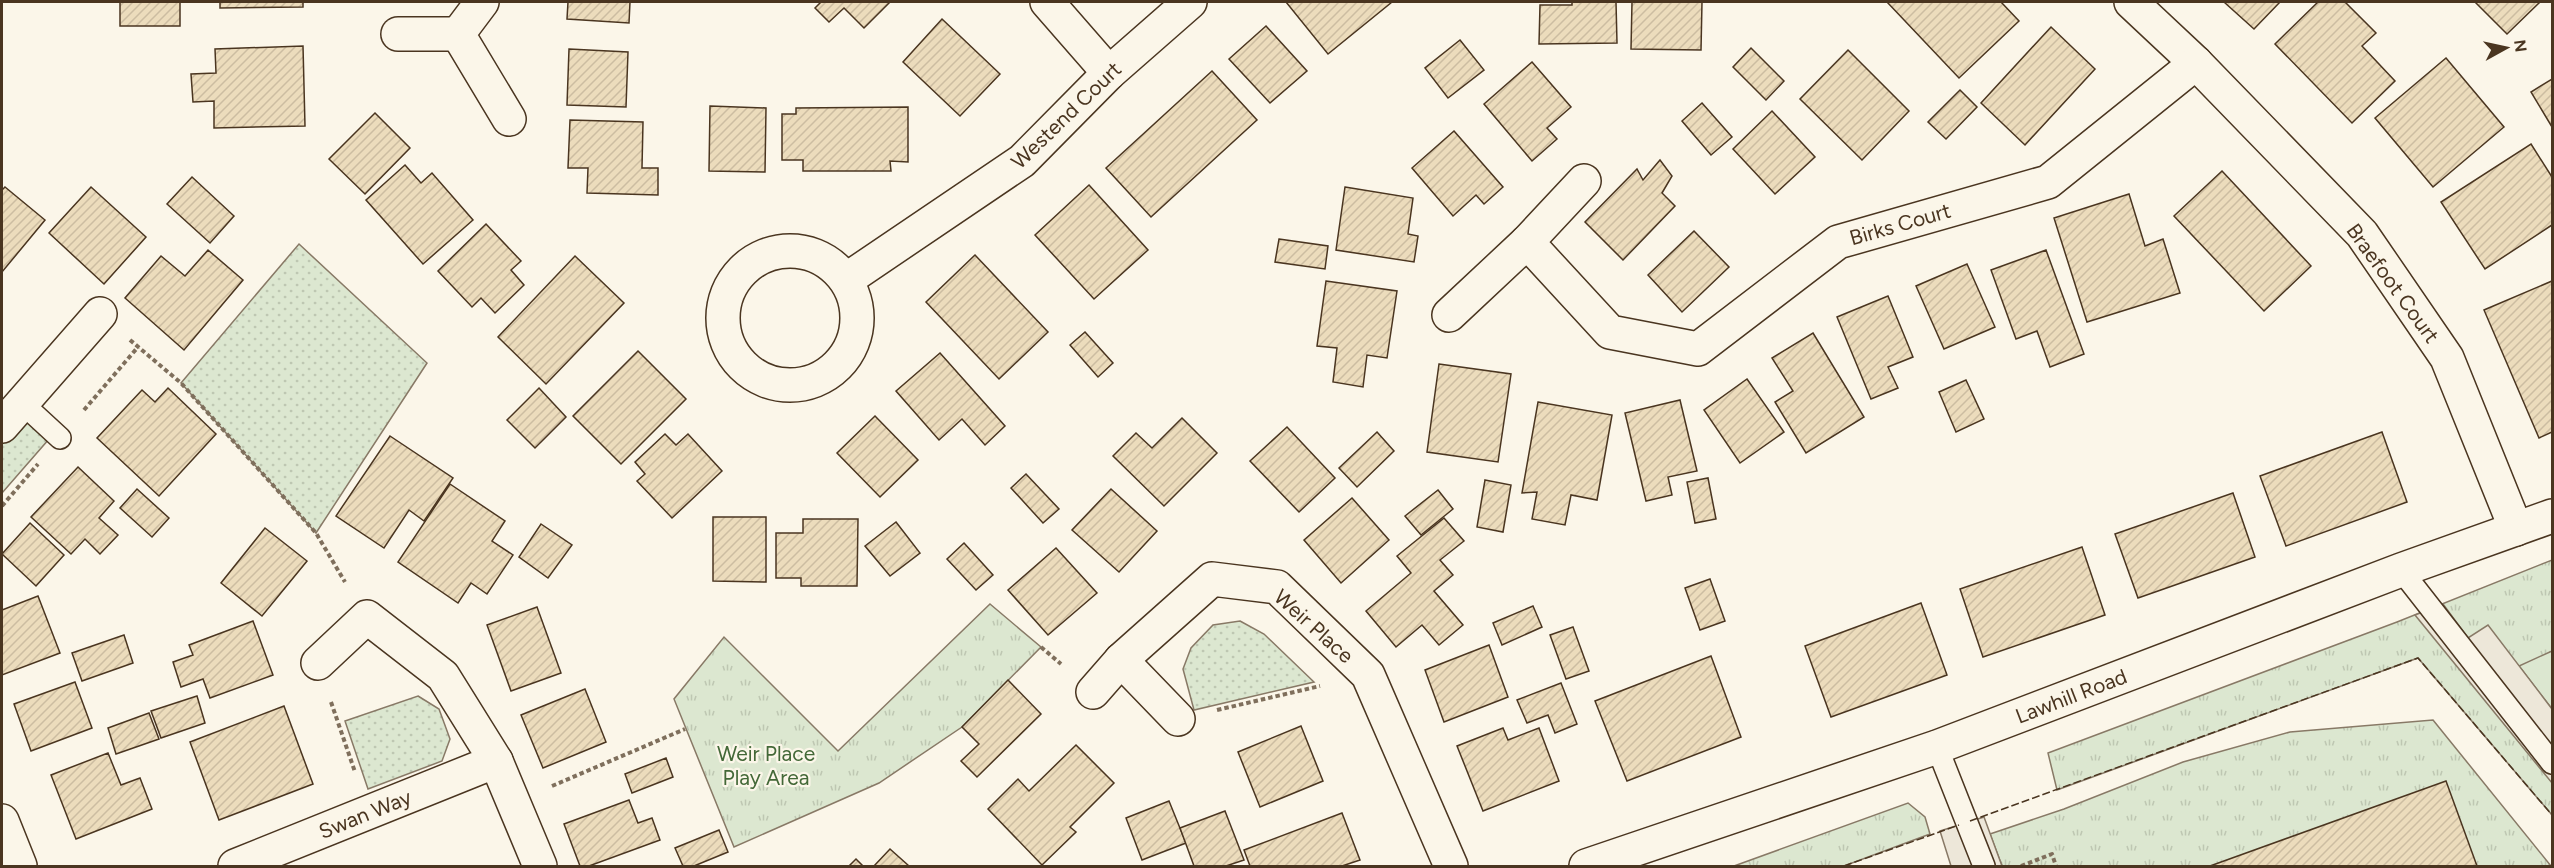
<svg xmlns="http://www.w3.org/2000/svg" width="2554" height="868" font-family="Figtree,sans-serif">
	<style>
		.grass { fill: url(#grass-dots); stroke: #887966; stroke-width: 1.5 }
		.park { fill: url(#park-tufts); stroke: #887966; stroke-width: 1.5 }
		.garden { fill: #dce7d0; stroke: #887966; stroke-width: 1.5 }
		.parking { fill: #ede7d9; stroke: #887966; stroke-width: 1.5 }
		.building { fill: url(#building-hatch); stroke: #4a3520; stroke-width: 1.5 }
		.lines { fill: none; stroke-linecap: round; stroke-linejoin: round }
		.lane-casing { stroke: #4a3520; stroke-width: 24 }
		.street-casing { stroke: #4a3520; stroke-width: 36 }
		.path { stroke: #7f6f5c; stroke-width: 4; stroke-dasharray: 4.5 3; stroke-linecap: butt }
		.lane { stroke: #fbf6e9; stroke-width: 21 }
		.street { stroke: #fbf6e9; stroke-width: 33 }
		.fence { stroke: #4a3520; stroke-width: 1.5; stroke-dasharray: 8 3; stroke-linecap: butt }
		.labels { text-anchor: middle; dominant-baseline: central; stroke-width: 4.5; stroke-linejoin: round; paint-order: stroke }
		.street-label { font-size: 21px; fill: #4a3520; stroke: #fbf6e9 }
		.park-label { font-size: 21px; fill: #436837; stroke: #fbf6e9 }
	</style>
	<defs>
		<pattern id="grass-dots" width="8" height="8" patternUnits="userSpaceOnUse" patternTransform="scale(1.5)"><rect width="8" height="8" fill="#dce7d0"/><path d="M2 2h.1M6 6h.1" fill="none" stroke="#bec7b2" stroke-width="1.8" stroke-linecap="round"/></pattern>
		<pattern id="park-tufts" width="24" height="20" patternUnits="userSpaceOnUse" patternTransform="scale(1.5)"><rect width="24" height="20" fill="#dce7d0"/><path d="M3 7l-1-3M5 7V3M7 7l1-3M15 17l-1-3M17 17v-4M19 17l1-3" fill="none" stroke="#bec7b2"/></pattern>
		<pattern id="building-hatch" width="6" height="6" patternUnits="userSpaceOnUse" patternTransform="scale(1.5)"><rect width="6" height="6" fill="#ecdcbc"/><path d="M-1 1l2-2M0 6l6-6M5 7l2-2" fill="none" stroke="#ccbda1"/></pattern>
	</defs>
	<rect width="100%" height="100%" fill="#fbf6e9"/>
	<g class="grass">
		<path d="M299 244 427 363 316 533 181 383Z"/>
		<path d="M22 416 49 439 2 493V440Z"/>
		<path d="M1240 621 1264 634 1314 682 1194 710 1183 669 1191 648 1213 625Z"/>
		<path d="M418 696 439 709 450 739 442 761 368 789 345 721Z"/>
	</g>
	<g class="park">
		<path d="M2552 560V815L2418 658 2057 790 2048 753 2397 622Z"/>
		<path d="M990 604 1041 647 962 727 879 783 734 847 674 699 724 637 838 751Z"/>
		<path d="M2433 720 2551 866H2002L1990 834 2064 809 2183 762 2290 732Z"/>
		<path d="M1908 803 1925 817 1930 834 1844 866H1734Z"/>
	</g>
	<path class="garden" d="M2552 651V709L2519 666Z"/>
	<g class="parking">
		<path d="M2443 604 2468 638 2488 625 2552 709V783L2415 615Z"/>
		<path d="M1984 817 2002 866H1951L1940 831Z"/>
	</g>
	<g class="building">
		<rect x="120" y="2" width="60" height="24"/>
		<path d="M220 2H303V7L220 8Z"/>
		<path d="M568 2H630L629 23 567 19Z"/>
		<path d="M821 2H890L864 28 844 8 829 22 815 8Z"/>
		<path d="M1286 2H1392L1328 54Z"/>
		<path d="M1572 2H1616L1617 43 1539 44 1540 5H1572Z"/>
		<path d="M1632 2H1702L1701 50 1631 49Z"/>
		<path d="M1887 2H2001L2019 21 1959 78Z"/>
		<path d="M2224 2H2280L2254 29Z"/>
		<path d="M2318 2H2345L2376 33 2362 46 2395 81 2352 123 2275 44Z"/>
		<path d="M2475 2H2540L2507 34Z"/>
		<path d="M942 19 1000 74 960 116 903 62Z"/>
		<path d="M1266 26 1307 71 1270 103 1229 59Z"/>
		<path d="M2051 27 2095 69 2025 145 1981 103Z"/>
		<path d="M1460 40 1484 70 1448 98 1425 68Z"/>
		<path d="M303 46 305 126 214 128V101L193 102 191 74 216 73 215 49Z"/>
		<path d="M1751 48 1784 81 1766 100 1733 67Z"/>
		<path d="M569 49 628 52 626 107 567 105Z"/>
		<path d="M1848 50 1909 111 1862 160 1800 99Z"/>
		<path d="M2446 58 2504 127 2433 187 2375 118Z"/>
		<path d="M1532 62 1571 107 1547 128 1557 139 1532 161 1484 104Z"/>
		<path d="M1212 71 1257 120 1151 217 1106 168Z"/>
		<path d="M2552 79V127L2531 92Z"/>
		<path d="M1960 90 1977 107 1946 139 1928 122Z"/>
		<path d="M1702 103 1732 137 1711 155 1682 121Z"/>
		<path d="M710 106 766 108 765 172 709 171Z"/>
		<path d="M908 107V162L890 161 891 171H803V160H782V114H796V108Z"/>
		<path d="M1772 111 1815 157 1775 194 1733 149Z"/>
		<path d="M375 113 410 148 365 194 329 159Z"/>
		<path d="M570 120 643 122 642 168H658V195L587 193 588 168H568Z"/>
		<path d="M1454 131 1503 187 1484 204 1476 195 1453 216 1412 168Z"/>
		<path d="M2531 144 2552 177V225L2485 269 2441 202Z"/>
		<path d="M1660 160 1672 176 1662 193 1675 206 1623 260 1585 222 1637 169 1643 180Z"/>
		<path d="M405 165 421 183 432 173 473 220 423 264 366 200Z"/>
		<path d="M2222 171 2311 266 2264 311 2174 216Z"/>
		<path d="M192 177 234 216 210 243 167 204Z"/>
		<path d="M1089 185 1148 250 1094 299 1035 235Z"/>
		<path d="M5 187 45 220 2 272V190Z"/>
		<path d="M91 187 146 237 104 284 49 233Z"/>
		<path d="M1345 187 1413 198 1408 234 1418 236 1414 262 1336 250Z"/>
		<path d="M2129 194 2145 246 2163 239 2180 293 2087 322 2054 218Z"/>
		<path d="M486 224 521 261 511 270 524 285 495 313 481 298 472 307 438 271Z"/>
		<path d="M1694 231 1729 267 1682 312 1648 275Z"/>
		<path d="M1279 239 1328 246 1325 269 1275 262Z"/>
		<path d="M208 250 243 280 184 350 125 298 161 256 185 276Z"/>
		<path d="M2046 250 2084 354 2050 367 2037 331 2016 339 1991 270Z"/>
		<path d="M975 255 1048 332 999 379 926 302Z"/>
		<path d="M575 256 624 303 546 384 498 337Z"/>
		<path d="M1967 264 1995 327 1944 349 1916 286Z"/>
		<path d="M1326 281 1397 291 1387 358 1367 355 1363 387 1333 382 1337 348 1317 346Z"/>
		<path d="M2552 281V432L2539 438 2484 310Z"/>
		<path d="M1888 296 1913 357 1888 367 1898 388 1871 399 1837 317Z"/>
		<path d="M1085 332 1113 363 1098 377 1070 345Z"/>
		<path d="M1813 333 1864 417 1806 453 1775 402 1793 391 1772 358Z"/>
		<path d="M638 351 686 399 621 464 573 416Z"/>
		<path d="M940 353 1005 426 985 445 962 419 939 440 896 391Z"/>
		<path d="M1439 364 1511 374 1498 462 1427 452Z"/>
		<path d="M1747 379 1784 432 1740 463 1704 410Z"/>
		<path d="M1966 380 1984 419 1956 432 1939 392Z"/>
		<path d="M168 388 216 434 159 496 97 438 142 390 155 402Z"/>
		<path d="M539 388 566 417 535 448 507 420Z"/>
		<path d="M1680 400 1697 471 1668 477 1672 495 1646 501 1625 413Z"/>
		<path d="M1538 402 1612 415 1597 500 1571 495 1565 525 1532 519 1537 492 1522 493Z"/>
		<path d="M875 416 918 460 880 497 837 453Z"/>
		<path d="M1182 418 1217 453 1164 506 1113 456 1136 433 1152 448Z"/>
		<path d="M1287 427 1335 478 1299 512 1250 461Z"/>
		<path d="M1377 432 1394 451 1357 487 1339 468Z"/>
		<path d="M2382 432 2407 502 2286 546 2260 476Z"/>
		<path d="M665 434 676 445 688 434 722 471 672 518 637 481 645 474 635 462Z"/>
		<path d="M390 436 453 478 424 521 409 510 384 548 336 516Z"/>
		<path d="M78 467 114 501 99 518 118 535 100 554 85 539 71 554 31 517Z"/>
		<path d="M1026 474 1059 509 1043 523 1011 488Z"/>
		<path d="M1708 478 1716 519 1695 523 1687 482Z"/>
		<path d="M1485 480 1511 485 1503 532 1477 527Z"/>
		<path d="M450 484 505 521 492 541 513 555 487 594 471 583 458 603 398 562Z"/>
		<path d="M137 489 169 518 152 537 120 508Z"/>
		<path d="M1111 489 1157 531 1119 572 1072 530Z"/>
		<path d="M1438 490 1453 509 1421 535 1405 516Z"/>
		<path d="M2233 493 2255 557 2138 598 2115 534Z"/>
		<path d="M1352 498 1389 540 1341 583 1304 540Z"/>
		<path d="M713 517H766V582L713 581Z"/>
		<path d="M1444 518 1464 541 1440 560 1453 575 1434 591 1463 625 1439 645 1422 625 1396 647 1366 611 1411 573 1397 556Z"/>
		<path d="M803 519H858L857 586H801V578H776V533H803Z"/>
		<path d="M896 522 920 553 890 576 865 546Z"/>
		<path d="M30 523 64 555 36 586 2 554Z"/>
		<path d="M541 524 572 545 548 578 519 557Z"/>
		<path d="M265 528 307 561 262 616 221 583Z"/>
		<path d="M964 543 993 575 976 590 947 559Z"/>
		<path d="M2082 547 2105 615 1983 657 1960 589Z"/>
		<path d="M1056 548 1097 593 1048 635 1008 590Z"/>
		<path d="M1710 579 1725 621 1700 630 1685 588Z"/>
		<path d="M38 596 60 653 2 675V610Z"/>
		<path d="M1921 603 1947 675 1831 717 1805 646Z"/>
		<path d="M1533 606 1542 627 1502 645 1493 623Z"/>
		<path d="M537 607 561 673 511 691 487 625Z"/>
		<path d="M253 621 273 675 210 698 203 679 181 687 173 662 193 655 189 645Z"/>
		<path d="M1573 627 1589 671 1566 679 1550 635Z"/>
		<path d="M124 635 133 663 82 681 72 653Z"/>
		<path d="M1489 645 1508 697 1444 722 1425 670Z"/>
		<path d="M1711 656 1741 737 1627 781 1595 701Z"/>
		<path d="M1008 680 1041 714 977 777 961 761 979 744 962 727Z"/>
		<path d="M75 682 92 728 31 751 14 704Z"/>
		<path d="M1561 683 1577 724 1555 733 1548 715 1527 723 1517 700Z"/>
		<path d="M585 689 606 742 543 768 521 715Z"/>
		<path d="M197 696 205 723 161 738 151 711Z"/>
		<path d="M284 706 313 784 219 820 190 742Z"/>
		<path d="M149 713 159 739 116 754 108 728Z"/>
		<path d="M1301 726 1323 781 1260 807 1238 752Z"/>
		<path d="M1503 728 1508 740 1539 728 1559 781 1483 811 1457 746Z"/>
		<path d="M1076 745 1114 783 1070 827 1076 832 1042 865 988 809 1018 779 1029 791Z"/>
		<path d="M108 753 121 785 140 778 152 809 76 839 51 775Z"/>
		<path d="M666 758 673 777 632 793 625 774Z"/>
		<path d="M2446 781 2477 866H2210Z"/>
		<path d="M629 800 638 823 652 818 660 840 589 866H580L564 824Z"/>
		<path d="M1169 801 1186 843 1142 860 1126 818Z"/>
		<path d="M1225 811 1244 860 1226 866H1194L1180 828Z"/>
		<path d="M1342 813 1360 860 1342 866H1250L1244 850Z"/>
		<path d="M719 830 728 852 694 866H683L675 848Z"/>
		<path d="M890 849 909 866H874Z"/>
		<path d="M856 859 863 866H849Z"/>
	</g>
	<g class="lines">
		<defs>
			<g id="lane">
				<path d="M22 403 60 438"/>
				<path d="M2401 570 2552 763"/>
				<path d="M1937 747 1984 866"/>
			</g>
			<g id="street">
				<path d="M482 2 458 34 509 119"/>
				<path d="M1047 2 1109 73"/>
				<path d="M2131 2 2196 63 2362 234 2447 358 2516 529"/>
				<path d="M398 34H458"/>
				<path d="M1584 181 1527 242 1610 332 1698 349 1838 242 2048 182 2196 63"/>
				<circle cx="790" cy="318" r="67"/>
				<path d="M846 280 1022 161 1109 73 1190 2"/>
				<path d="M1449 315 1527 242"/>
				<path d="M2 426 100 314"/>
				<path d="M1121 660 1178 719"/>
				<path d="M1093 692 1121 660 1212 579 1277 587 1368 675 1451 866"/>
				<path d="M496 761 540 866"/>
				<path d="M2 821 20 866"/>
				<path d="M235 866 496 761 443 676 367 617 318 663"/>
				<path d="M1586 866 1937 747 2401 570 2552 516"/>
			</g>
		</defs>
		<use href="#lane" class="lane-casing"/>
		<use href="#street" class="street-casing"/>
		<g class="path">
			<path d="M130 340 181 383 316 533 345 582"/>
			<path d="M84 410 138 347"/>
			<path d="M2 506 38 464"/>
			<path d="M1041 647 1061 664"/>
			<path d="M331 702 355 772"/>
			<path d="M1217 710 1320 686"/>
			<path d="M552 786 685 729"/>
			<path d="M2021 866 2052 854 2056 866"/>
		</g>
		<use href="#lane" class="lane"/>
		<use href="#street" class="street"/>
		<g class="fence">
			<path d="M1970 821 2418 658 2552 815"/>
			<path d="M1844 866 1959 825"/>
		</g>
	</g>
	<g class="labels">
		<g class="street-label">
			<text transform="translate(1066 115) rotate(-44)">Westend Court</text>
			<text transform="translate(1900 224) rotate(-16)">Birks Court</text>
			<text transform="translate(2393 283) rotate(54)">Braefoot Court</text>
			<text transform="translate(1314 626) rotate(42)">Weir Place</text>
			<text transform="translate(2071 696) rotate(-21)">Lawhill Road</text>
			<text transform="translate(365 814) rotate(-22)">Swan Way</text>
		</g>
		<g class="park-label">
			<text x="766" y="753">Weir Place<tspan x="766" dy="24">Play Area</tspan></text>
		</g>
	</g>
	<rect width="2554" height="868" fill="none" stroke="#4a3520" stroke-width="6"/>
	<g transform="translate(2506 48) rotate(82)" stroke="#fbf6e9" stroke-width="4.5" paint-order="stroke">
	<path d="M0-4.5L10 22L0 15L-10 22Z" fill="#4a3520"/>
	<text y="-9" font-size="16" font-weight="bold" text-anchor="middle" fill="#4a3520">N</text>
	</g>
</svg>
